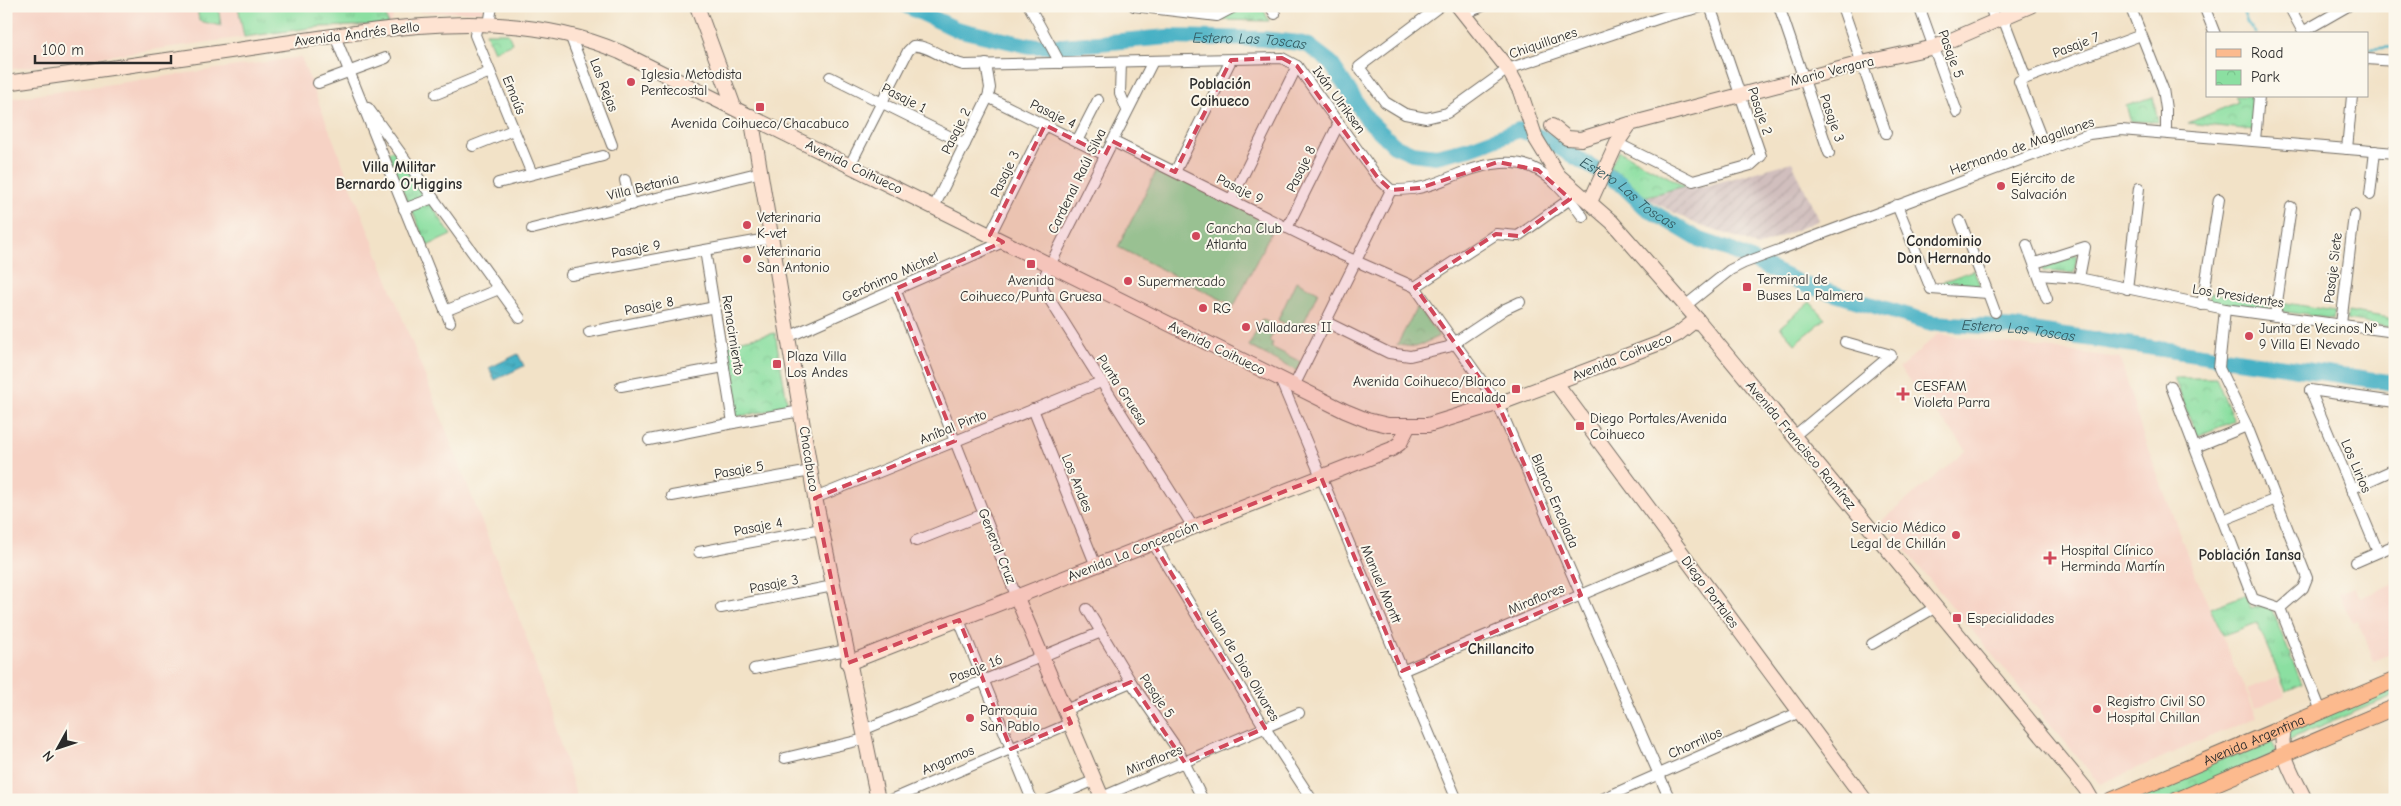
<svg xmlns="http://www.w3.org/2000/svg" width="2401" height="806" font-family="'Comic Neue',sans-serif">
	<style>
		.built { fill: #f6d2c4 }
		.industrial { fill: url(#industrial-furrows) }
		.grass { fill: url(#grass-tufts); stroke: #5b8566 }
		.park { fill: url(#park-crowns); stroke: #5b8566 }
		.pitch { fill: #8bdfa1; stroke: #5b8566 }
		.water { fill: url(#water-ripples); stroke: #386e78 }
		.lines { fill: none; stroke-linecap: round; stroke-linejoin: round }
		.stream { stroke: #46b1c5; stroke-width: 2.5 }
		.river { stroke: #46b1c5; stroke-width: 16 }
		.street-casing { stroke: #716b62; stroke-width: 12 }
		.secondary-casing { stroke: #716b62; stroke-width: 16 }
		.primary-casing { stroke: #716b62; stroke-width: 17 }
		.street { stroke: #fff; stroke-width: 10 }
		.secondary { stroke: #fee3d2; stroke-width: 14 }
		.primary { stroke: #fcba8e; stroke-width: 15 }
		.marked { fill: #d1495b; fill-opacity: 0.2; stroke: #d1495b; stroke-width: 4; stroke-dasharray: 10 6; stroke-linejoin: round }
		.poi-dot { fill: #d1495b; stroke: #fbf7ec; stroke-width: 2 }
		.labels { text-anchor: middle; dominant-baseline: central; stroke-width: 4; stroke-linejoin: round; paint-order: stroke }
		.street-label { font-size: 14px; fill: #2b2b2b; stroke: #fbf7ec }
		.poi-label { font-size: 14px; fill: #2b2b2b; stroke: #fbf7ec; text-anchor: start }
		.water-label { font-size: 15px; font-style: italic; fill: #345a61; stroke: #fbf7ec }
		.neighbourhood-label { font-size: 15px; font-weight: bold; fill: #2b2b2b; stroke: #fbf7ec }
	</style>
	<defs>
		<pattern id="industrial-furrows" width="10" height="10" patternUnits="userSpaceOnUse" patternTransform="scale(1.25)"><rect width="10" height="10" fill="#d1bfbe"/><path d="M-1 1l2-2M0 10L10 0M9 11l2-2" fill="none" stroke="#b4a4a3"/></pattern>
		<pattern id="grass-tufts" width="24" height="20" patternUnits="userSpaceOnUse" patternTransform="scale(1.25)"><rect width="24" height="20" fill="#8bdfa1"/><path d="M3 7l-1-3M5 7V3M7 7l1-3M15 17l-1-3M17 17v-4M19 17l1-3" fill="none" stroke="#78c08b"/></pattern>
		<pattern id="park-crowns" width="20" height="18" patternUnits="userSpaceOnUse" patternTransform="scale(1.25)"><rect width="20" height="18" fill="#8bdfa1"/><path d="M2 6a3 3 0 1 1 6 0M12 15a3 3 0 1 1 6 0" fill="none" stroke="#78c08b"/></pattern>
		<pattern id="water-ripples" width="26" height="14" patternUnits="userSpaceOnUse" patternTransform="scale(1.25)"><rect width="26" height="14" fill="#46b1c5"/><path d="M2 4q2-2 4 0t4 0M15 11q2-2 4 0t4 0" fill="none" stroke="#3b90a0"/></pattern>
	</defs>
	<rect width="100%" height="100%" fill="#fbf7ec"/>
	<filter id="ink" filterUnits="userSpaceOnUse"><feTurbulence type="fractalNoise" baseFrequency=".02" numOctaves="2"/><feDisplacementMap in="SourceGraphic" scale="10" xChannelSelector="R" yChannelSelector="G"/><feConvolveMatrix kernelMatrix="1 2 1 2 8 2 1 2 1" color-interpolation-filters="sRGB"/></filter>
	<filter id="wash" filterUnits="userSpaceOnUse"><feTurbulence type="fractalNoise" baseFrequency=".0096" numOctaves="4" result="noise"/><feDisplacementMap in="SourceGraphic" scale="20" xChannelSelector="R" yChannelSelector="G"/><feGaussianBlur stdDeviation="1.12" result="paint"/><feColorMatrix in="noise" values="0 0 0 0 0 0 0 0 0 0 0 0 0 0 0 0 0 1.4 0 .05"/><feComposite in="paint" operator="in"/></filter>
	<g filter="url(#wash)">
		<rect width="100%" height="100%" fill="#f2e2c7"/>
		<g class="built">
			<path d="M6 6H412L394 10 392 20 388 25 381 27H318L6 70Z"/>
			<path d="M419 6H484L483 12H420Z"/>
			<path d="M301 57 525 633 578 800H6V99Z"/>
			<path d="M1938 334 2120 358 2143 436 2194 572 2257 717 2100 784 1900 544 1881 521 1967 450 1899 368Z"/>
			<path d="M2395 583V652L2374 661 2357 621 2352 623 2339 593 2355 586 2360 598Z"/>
			<path d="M2277 677 2285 695 2255 708 2247 689Z"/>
		</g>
		<path class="industrial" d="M1792 162 1819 220 1757 247 1745 240 1698 225 1644 197 1685 186 1702 187Z"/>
		<g class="grass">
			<path d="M197 6H218L221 26 199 21Z"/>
			<path d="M238 6H384L388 25 318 27 244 37Z"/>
			<path d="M1243 6H1262L1269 21 1215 20Z"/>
			<path d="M393 150 426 196 408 203 388 152Z"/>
			<path d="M430 203 451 235 427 246 412 210Z"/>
			<path d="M2077 255 2074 273 2043 271 2041 265Z"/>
			<path d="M2210 293 2270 302 2268 311 2209 302Z"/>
			<path d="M2281 302 2335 311 2333 319 2280 311Z"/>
			<path d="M2348 311 2395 319V328L2347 320Z"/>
			<path d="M2245 595 2251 609 2269 603 2302 684 2286 691 2257 623 2223 635 2210 608Z"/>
			<path d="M2395 676V695L2283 742 2277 730Z"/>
		</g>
		<g class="park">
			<path d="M486 33H508L512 43 494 51Z"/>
			<path d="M2235 96H2255L2253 130 2188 123 2238 102Z"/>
			<path d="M2153 97 2158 122 2131 121 2126 106Z"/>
			<path d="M1619 151 1685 186 1644 197 1610 167Z"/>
			<path d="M1974 270 1981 289 1934 285Z"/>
			<path d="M1417 307 1439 336 1416 347 1397 345Z"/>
			<path d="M1262 319 1276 327 1269 341 1273 343 1271 347 1301 362 1297 371 1249 346Z"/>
			<path d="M775 333 788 407 735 417 723 344Z"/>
			<path d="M2174 378H2216L2234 421 2197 436Z"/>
			<path d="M2270 737 2277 753 2166 800H2122Z"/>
		</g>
		<g class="pitch">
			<path d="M1159 166 1275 224 1234 306 1118 247Z"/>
			<path d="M1296 281 1318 292 1300 331 1278 320Z"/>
			<path d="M1810 302 1825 319 1795 344 1780 327Z"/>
		</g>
		<path class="water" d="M518 354 524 366 495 380 489 368Z"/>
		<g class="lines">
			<g class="stream">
				<path d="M2241 6 2247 22 2256 34"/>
				<path d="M2367 49 2395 47"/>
			</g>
			<path class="river" id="s1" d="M907 6 956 29 1030 46H1063L1168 37 1263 39 1299 43 1309 46 1330 62 1368 120 1394 145 1412 153 1436 156 1470 148 1519 130 1543 138 1621 184 1646 208 1698 239 1730 250 1802 284 1932 323 2017 328 2395 383"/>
		</g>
	</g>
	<g filter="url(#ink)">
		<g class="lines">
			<defs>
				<g id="street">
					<path d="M1029 6 1060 63"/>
					<path d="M1134 6 1217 16 1236 6"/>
					<path d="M1270 6 1275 14"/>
					<path d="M1440 6 1359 67 1385 102 1405 114 1426 118 1447 113 1508 69 1666 16 1706 6"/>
					<path d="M1779 6 1829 153"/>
					<path d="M1842 6 1886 133"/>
					<path d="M1919 6 1957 112"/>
					<path d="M1990 6 1995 21"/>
					<path d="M2130 6 2163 89 2166 109V133"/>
					<path d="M2204 6 2215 34"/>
					<path d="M2289 6 2302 30H2306L2348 6"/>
					<path d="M1464 14 1483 6"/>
					<path d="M2003 18 2026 78"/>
					<path d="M489 25 492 6"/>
					<path d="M477 26 475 35 532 174"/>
					<path d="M570 35 612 145"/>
					<path d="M335 36 450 322"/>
					<path d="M2367 59 2395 61"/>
					<path d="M1153 61 1043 279V289L1193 527"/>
					<path d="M1121 62 1120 93 1127 110"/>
					<path d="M830 77 965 144"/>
					<path d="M318 83 386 58"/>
					<path d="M436 94 490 72"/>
					<path d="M988 97 1105 155"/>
					<path d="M368 108 520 318"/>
					<path d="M2255 140 2259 96"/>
					<path d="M1077 141 1098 100"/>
					<path d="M1112 141 1342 255 1415 287 1498 404 1670 800"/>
					<path d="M1617 143 1693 181 1751 165 1761 156 1710 6"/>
					<path d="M473 146 513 130"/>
					<path d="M2347 149 2352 96"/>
					<path d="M2046 150 2019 81 2141 35"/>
					<path d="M850 165 908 51 913 46C928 44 947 62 964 65L1282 58 1297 66 1378 178 1391 190C1400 190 1409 190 1418 188 1432 186 1448 178 1461 173 1524 150 1546 166 1583 217"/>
					<path d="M1175 172 1231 60"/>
					<path d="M625 180 631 205"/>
					<path d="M498 183 603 156"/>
					<path d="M2370 195 2375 151"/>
					<path d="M1231 200 1297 66"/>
					<path d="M1897 205 1931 289 1988 293 1960 221"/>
					<path d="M934 207 988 97 990 88 986 64"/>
					<path d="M404 209 433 198"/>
					<path d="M1287 228 1339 123"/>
					<path d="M532 229 761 172"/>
					<path d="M990 235 1045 125"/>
					<path d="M772 238 705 250 733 423 801 411"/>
					<path d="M2027 245 2047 299"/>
					<path d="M2035 263 2085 247 2079 278"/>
					<path d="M571 275 705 250"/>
					<path d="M2039 275 2079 278 2225 309 2395 332"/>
					<path d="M1415 287 1496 234 1518 236 1570 199"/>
					<path d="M895 289 1017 598"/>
					<path d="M2127 289 2139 188"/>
					<path d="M1988 293 1995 312"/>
					<path d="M2202 305 2219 199"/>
					<path d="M1685 306 1730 270 1744 263 2089 134 2121 130 2395 153"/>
					<path d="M445 311 499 289"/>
					<path d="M2275 316 2291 207"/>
					<path d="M1326 322 1389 353 1410 356 1448 347 1505 309 1520 302"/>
					<path d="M2341 324 2354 215"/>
					<path d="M589 332 715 307"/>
					<path d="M788 337 1003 242"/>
					<path d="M1280 379 1457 800"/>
					<path d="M621 386 724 367"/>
					<path d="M1294 386 1391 190"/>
					<path d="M2171 386 2253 599 2280 608 2303 588 2307 578 2247 426 2219 368 2225 309"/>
					<path d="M2310 390 2378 552"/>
					<path d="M2310 390 2395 402"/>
					<path d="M1033 409 1096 566"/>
					<path d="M1794 436 1891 355 1845 342"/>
					<path d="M649 440 733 423"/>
					<path d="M2196 447 2247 426"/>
					<path d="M2351 489 2395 469"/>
					<path d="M672 496 811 471"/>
					<path d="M815 498 1101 382"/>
					<path d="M2223 520 2276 499"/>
					<path d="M916 541 984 514"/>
					<path d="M1153 543 1265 728 1312 800"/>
					<path d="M699 552 821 529"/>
					<path d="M2356 562 2395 545"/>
					<path d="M721 608 833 586"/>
					<path d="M2280 608 2321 711"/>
					<path d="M1087 609 1131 682 1178 750 1203 800"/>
					<path d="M959 620 1032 800"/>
					<path d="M1872 644 1936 607"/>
					<path d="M754 669 846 650"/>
					<path d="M1402 671 1680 553"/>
					<path d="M1065 710 1131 682"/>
					<path d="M863 730 1099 633"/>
					<path d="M785 758 865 739"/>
					<path d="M1102 797 1299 713"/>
					<path d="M891 800 1071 723"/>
					<path d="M1049 800 1095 780"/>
					<path d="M1600 800 1800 712"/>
				</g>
				<g id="secondary">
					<path d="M697 6 734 107"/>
					<path d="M1458 6 1508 69 1520 91 1536 139 1558 175 1612 222 1697 319 2085 788 2092 800"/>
					<path d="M6 83C90 71 174 59 258 47 375 30 507 3 620 52L1345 411 1367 420 1388 425H1428L1506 401 1660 343 1678 334 1697 319"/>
					<path d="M751 116 815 498 878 800"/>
					<path d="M1552 126 1567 138 1581 139 1630 124 1862 63 1935 47 2030 6"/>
					<path d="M1590 202 1617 143 1630 124"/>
					<path d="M1556 383 1865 800"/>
					<path d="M1017 598 1103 800"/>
					<path d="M848 663 1392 449 1400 443 1408 427"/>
					<path d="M2286 726C2274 748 2296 779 2305 800"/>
				</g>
				<g id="primary">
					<path id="s2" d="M2112 800 2395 680"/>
					<path d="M2177 800 2395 707"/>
				</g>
			</defs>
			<use href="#street" class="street-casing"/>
			<use href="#secondary" class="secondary-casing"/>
			<use href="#primary" class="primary-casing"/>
			<use href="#street" class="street"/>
			<use href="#secondary" class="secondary"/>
			<use href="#primary" class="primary"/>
		</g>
	</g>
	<path class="marked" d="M1282 58 1297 66 1378 178 1391 190 1420 188 1498 162 1538 170 1570 199 1518 236 1496 234 1415 287 1498 404 1581 595 1402 671 1321 477 1153 543 1265 728 1185 763 1131 682 1065 710 1071 723 1011 749 959 620 848 663 815 498 955 441 895 289 1003 242 990 235 1045 125 1105 155 1112 141 1175 172 1231 60Z"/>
	<g class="poi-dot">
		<circle cx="631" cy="82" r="5"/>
		<rect x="755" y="102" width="10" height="10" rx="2.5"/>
		<circle cx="2001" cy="186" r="5"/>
		<circle cx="747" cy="225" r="5"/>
		<circle cx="1196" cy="236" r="5"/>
		<circle cx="747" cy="259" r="5"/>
		<rect x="1026" y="259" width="10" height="10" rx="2.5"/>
		<circle cx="1128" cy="281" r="5"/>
		<rect x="1742" y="282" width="10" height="10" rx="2.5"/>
		<circle cx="1203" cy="308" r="5"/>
		<circle cx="1246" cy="327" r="5"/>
		<circle cx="2249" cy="336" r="5"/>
		<rect x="772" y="359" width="10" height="10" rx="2.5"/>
		<rect x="1511" y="384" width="10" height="10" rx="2.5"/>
		<path d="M1900.5 386.5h5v5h5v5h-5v5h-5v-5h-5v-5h5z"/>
		<rect x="1575" y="421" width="10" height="10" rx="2.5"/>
		<circle cx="1956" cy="535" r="5"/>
		<path d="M2047.5 550.5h5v5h5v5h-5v5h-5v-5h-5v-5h5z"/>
		<rect x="1952" y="613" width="10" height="10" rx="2.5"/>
		<circle cx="2097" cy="709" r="5"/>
		<circle cx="970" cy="718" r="5"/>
	</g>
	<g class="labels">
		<g class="street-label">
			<text transform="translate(357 34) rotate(-7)">Avenida Andrés Bello</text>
			<text transform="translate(1543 43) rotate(-19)">Chiquillanes</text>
			<text transform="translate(2076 45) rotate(-21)">Pasaje 7</text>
			<text transform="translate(1951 54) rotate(70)">Pasaje 5</text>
			<text transform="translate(1832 71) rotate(-14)">Mario Vergara</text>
			<text transform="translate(604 85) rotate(69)">Las Rejas</text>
			<text transform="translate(514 95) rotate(68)">Emaús</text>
			<text transform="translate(904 98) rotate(27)">Pasaje 1</text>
			<text transform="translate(1339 100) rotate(54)">Iván Ulriksen</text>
			<text transform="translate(1760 111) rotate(71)">Pasaje 2</text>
			<text transform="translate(1053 114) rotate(26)">Pasaje 4</text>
			<text transform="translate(1832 118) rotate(71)">Pasaje 3</text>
			<text transform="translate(956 131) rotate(-64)">Pasaje 2</text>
			<text transform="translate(2022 146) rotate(-19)">Hernando de Magallanes</text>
			<text transform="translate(854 167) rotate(26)">Avenida Coihueco</text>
			<text transform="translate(1301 169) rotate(-64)">Pasaje 8</text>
			<text transform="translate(1005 174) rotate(-64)">Pasaje 3</text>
			<text transform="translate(1077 181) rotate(-64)">Cardenal Raúl Silva</text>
			<text transform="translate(643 187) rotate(-14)">Villa Betania</text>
			<text transform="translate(1240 189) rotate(26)">Pasaje 9</text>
			<text transform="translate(636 249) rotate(-10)">Pasaje 9</text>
			<text transform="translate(2333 268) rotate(-83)">Pasaje Siete</text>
			<text transform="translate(890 277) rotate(-24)">Gerónimo Michel</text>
			<text transform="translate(2238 296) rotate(9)">Los Presidentes</text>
			<text transform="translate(649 306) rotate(-11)">Pasaje 8</text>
			<text transform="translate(733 335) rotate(81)">Renacimiento</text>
			<text transform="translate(1217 348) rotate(26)">Avenida Coihueco</text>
			<text transform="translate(1622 357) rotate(-22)">Avenida Coihueco</text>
			<text transform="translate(1122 390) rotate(57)">Punta Gruesa</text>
			<text transform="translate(953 427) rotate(-22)">Aníbal Pinto</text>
			<text transform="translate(1801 445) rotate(50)">Avenida Francisco Ramírez</text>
			<text transform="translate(809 459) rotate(81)">Chacabuco</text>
			<text transform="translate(2356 466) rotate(67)">Los Lirios</text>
			<text transform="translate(739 470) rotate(-10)">Pasaje 5</text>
			<text transform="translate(1077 483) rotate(68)">Los Andes</text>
			<text transform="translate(1555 501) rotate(67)">Blanco Encalada</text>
			<text transform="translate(758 527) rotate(-11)">Pasaje 4</text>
			<text transform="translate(997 546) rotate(68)">General Cruz</text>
			<text transform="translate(1133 551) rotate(-22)">Avenida La Concepción</text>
			<text transform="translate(774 584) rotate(-11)">Pasaje 3</text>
			<text transform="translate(1381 584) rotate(67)">Manuel Montt</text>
			<text transform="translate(1710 592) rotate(53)">Diego Portales</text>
			<text transform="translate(1536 599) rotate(-23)">Miraflores</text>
			<text transform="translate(1243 665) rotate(59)">Juan de Dios Olivares</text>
			<text transform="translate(976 669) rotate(-22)">Pasaje 16</text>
			<text transform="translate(1157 696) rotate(55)">Pasaje 5</text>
			<text stroke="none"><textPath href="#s2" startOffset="154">Avenida Argentina</textPath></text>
			<text transform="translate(1695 743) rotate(-24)">Chorrillos</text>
			<text transform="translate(948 760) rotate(-23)">Angamos</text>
			<text transform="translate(1154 760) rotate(-22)">Miraflores</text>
		</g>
		<g class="poi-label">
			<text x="641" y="74">Iglesia Metodista<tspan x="641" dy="16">Pentecostal</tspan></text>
			<text x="760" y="123" text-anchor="middle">Avenida Coihueco/Chacabuco</text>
			<text x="2011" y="178">Ejército de<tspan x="2011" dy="16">Salvación</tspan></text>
			<text x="757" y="217">Veterinaria<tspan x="757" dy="16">K-vet</tspan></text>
			<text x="1206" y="228">Cancha Club<tspan x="1206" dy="16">Atlanta</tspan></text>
			<text x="757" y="251">Veterinaria<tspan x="757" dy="16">San Antonio</tspan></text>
			<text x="1757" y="279">Terminal de<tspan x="1757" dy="16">Buses La Palmera</tspan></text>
			<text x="1031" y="280" text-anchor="middle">Avenida<tspan x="1031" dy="16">Coihueco/Punta Gruesa</tspan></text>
			<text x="1138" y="281">Supermercado</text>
			<text x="1213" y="308">RG</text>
			<text x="1256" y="327">Valladares II</text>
			<text x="2259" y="328">Junta de Vecinos N°<tspan x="2259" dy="16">9 Villa El Nevado</tspan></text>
			<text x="787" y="356">Plaza Villa<tspan x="787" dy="16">Los Andes</tspan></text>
			<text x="1506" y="381" text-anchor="end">Avenida Coihueco/Blanco<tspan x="1506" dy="16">Encalada</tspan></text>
			<text x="1914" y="386">CESFAM<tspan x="1914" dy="16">Violeta Parra</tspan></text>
			<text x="1590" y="418">Diego Portales/Avenida<tspan x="1590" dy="16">Coihueco</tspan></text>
			<text x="1946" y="527" text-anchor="end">Servicio Médico<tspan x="1946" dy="16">Legal de Chillán</tspan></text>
			<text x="2061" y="550">Hospital Clínico<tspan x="2061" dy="16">Herminda Martín</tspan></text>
			<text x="1967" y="618">Especialidades</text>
			<text x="2107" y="701">Registro Civil SO<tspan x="2107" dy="16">Hospital Chillan</tspan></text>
			<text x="980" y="710">Parroquia<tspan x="980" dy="16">San Pablo</tspan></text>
		</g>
		<g class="water-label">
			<text stroke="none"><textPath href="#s1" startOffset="350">Estero Las Toscas</textPath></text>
			<text stroke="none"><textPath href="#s1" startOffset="800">Estero Las Toscas</textPath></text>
			<text stroke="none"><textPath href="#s1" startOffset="1220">Estero Las Toscas</textPath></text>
		</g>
		<g class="neighbourhood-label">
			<text x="1220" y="84">Población<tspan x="1220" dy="17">Coihueco</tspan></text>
			<text x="399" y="167">Villa Militar<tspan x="399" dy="17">Bernardo O'Higgins</tspan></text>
			<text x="1944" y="241">Condominio<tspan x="1944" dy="17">Don Hernando</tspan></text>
			<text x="2250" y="555">Población Iansa</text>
			<text x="1501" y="649">Chillancito</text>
		</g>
	</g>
	<rect width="2401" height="806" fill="none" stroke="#fbf7ec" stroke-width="25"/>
	<rect x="2206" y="32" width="162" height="65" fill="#fbf7ec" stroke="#a8a59f"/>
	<rect x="2216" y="49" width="25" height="8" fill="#fcba8e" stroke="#a8a59f"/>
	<text x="2251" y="58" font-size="15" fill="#2b2b2b">Road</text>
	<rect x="2216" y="70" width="25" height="15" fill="url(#park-crowns)" stroke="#a8a59f"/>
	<text x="2251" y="82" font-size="15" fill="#2b2b2b">Park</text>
	<g transform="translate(58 748) rotate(230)" stroke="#fbf7ec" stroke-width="4" paint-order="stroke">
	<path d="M0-4L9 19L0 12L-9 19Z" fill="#2b2b2b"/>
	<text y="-8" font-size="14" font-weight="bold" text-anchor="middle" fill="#2b2b2b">N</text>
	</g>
	<path d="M35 55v8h136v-8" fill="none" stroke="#2b2b2b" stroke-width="2.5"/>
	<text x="42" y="55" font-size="15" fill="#2b2b2b" stroke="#fbf7ec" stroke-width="4" paint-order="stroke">100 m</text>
</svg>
